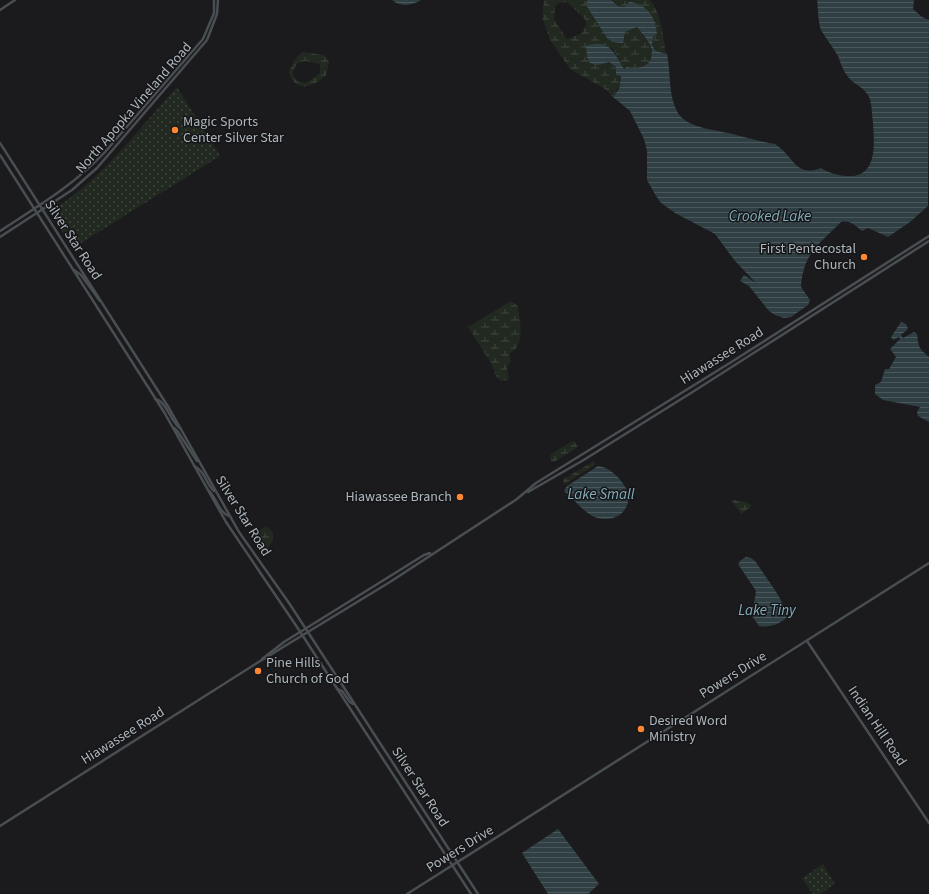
<svg xmlns="http://www.w3.org/2000/svg" width="929" height="894" font-family="'Source Sans 3',sans-serif">
	<style>
		.grass { fill: url(#grass-dots) }
		.wetland { fill: url(#wetland-marsh); fill-rule: evenodd }
		.water { fill: url(#water-rules) }
		.lines { fill: none; stroke-linecap: round; stroke-linejoin: round }
		.secondary { stroke: #494e53; stroke-width: 2.5 }
		.poi-dot { fill: #fd8833; stroke: #161618; stroke-width: 1.5 }
		.labels { text-anchor: middle; dominant-baseline: central; stroke-width: 3; stroke-linejoin: round; paint-order: stroke }
		.street-label { font-size: 14px; fill: #adb6bd; stroke: #161618 }
		.poi-label { font-size: 14px; fill: #adb6bd; stroke: #161618; text-anchor: start }
		.water-label { font-size: 15px; font-style: italic; fill: #83adba; stroke: #161618 }
	</style>
	<defs>
		<pattern id="grass-dots" width="8" height="8" patternUnits="userSpaceOnUse"><rect width="8" height="8" fill="#212920"/><path d="M2 2h.1M6 6h.1" fill="none" stroke="#3f463e" stroke-width="1.8" stroke-linecap="round"/></pattern>
		<pattern id="wetland-marsh" width="20" height="14" patternUnits="userSpaceOnUse"><rect width="20" height="14" fill="#212920"/><path d="M1 5h8M5 5V1M11 12h8M15 12V8" fill="none" stroke="#3f463e"/></pattern>
		<pattern id="water-rules" width="6" height="5" patternUnits="userSpaceOnUse"><rect width="6" height="5" fill="#2f3f43"/><path d="M0 2.5h6" fill="none" stroke="#4a585c"/></pattern>
	</defs>
	<rect width="100%" height="100%" fill="#1b1b1d"/>
	<g class="grass">
		<path d="M177 87 220 156 73 248 50 212C101 180 137 131 177 87Z"/>
		<path d="M823 864 835 884 820 894H813L802 878Z"/>
	</g>
	<g class="wetland">
		<path d="M544 0H587L586 5 625 32 638 27C642 33 651 43 652 51 653 66 639 70 627 67L624 70 614 50 605 45 598 65 609 62C624 72 622 84 613 97L605 89 570 69 550 40 542 17ZM567 2 585 19 586 24 582 33 567 39 554 19 555 7 559 3Z"/>
		<path d="M611 0H650C661 13 663 34 665 50L667 54 656 51 652 45 656 25 645 7 618 6Z"/>
		<path d="M302 52 324 55 329 62 326 76C312 87 296 94 289 72L293 62ZM305 61 320 64V73L306 83 297 81C290 75 293 69 298 63Z"/>
		<path d="M511 301 518 306C520 321 526 346 509 354L511 361 507 367 509 380 502 381 497 378 491 363 468 327Z"/>
		<path d="M574 441 578 447 554 462H552L550 458 551 454 571 442Z"/>
		<path d="M594 461 595 465 565 484 563 483 564 479Z"/>
		<path d="M733 500 746 502 752 506 741 514 732 501Z"/>
		<path d="M264 527 269 528 273 533V540L268 548 261 546 256 537 258 531Z"/>
	</g>
	<g class="water">
		<path d="M392 0H421C412 6 400 7 392 0Z"/>
		<path d="M587 0H611L618 6 624 7 629 2C646 3 656 17 657 34L653 37 652 45 656 51 667 54C671 72 668 94 677 111 685 129 720 130 736 135 749 138 761 142 775 144 794 156 795 178 821 168 828 173 843 177 852 176 878 174 874 141 873 123 872 116 872 107 870 99 865 87 856 86 849 78 843 71 841 64 838 56 833 47 826 39 821 30 818 22 818 9 817 0H914L913 9 922 17 929 20 928 206 910 222 888 237 868 228 862 231C854 225 851 220 841 222 818 245 803 254 801 287L810 300 808 305 791 317 784 318 775 315 769 311 749 286 740 281 744 275 756 283 735 261 715 234 675 213 661 203 656 196 647 180V151L644 139 630 111 613 97 619 89 621 76 616 75V67L609 62 598 65 590 63 587 57 586 46C609 38 614 52 624 69L627 67C639 70 653 66 652 51 651 43 642 33 637 27L625 32 623 43 612 42 607 38 586 5Z"/>
		<path d="M901 322 906 324 908 329 901 335 903 338 914 332 917 334C919 348 918 347 929 357V422L918 416 917 412 920 407 883 400 875 394V385L881 382 885 369H889L896 357 890 349 900 339 899 337 893 340 891 337Z"/>
		<path d="M598 466C613 468 624 482 629 495 628 506 625 514 613 518 590 524 580 504 564 491L567 486Z"/>
		<path d="M746 557 751 558 756 562C765 577 785 600 787 617 781 624 768 628 759 626L752 616 756 591 738 564 741 560Z"/>
		<path d="M558 829 599 884 588 894H548L522 853Z"/>
	</g>
	<g class="lines">
		<g class="secondary">
			<path d="M0 10 15 0"/>
			<path d="M0 143 169 408 239 532 289 603 478 894"/>
			<path d="M0 155 164 412 226 522 297 627 471 894"/>
			<path d="M0 231C37 207 74 185 105 152L203 39 214 13V0"/>
			<path d="M0 237 72 190 97 168 207 40 217 14 218 0"/>
			<path d="M74 270 81 275 100 301"/>
			<path d="M155 399C167 401 170 422 181 429"/>
			<path d="M174 428 178 432 197 461"/>
			<path d="M194 466C205 471 206 484 214 491"/>
			<path d="M208 490C216 497 219 513 229 516"/>
			<path d="M528 492 582 461 691 393 929 241"/>
			<path d="M807 641 929 823"/>
			<path d="M262 659 284 642 424 555 430 553"/>
			<path d="M337 689 342 691 350 702 353 704"/>
			<path d="M0 826 257 663 390 582 517 499 536 483 733 361 929 236"/>
			<path d="M407 894 929 563"/>
		</g>
	</g>
	<g class="poi-dot">
		<circle cx="175" cy="130" r="4"/>
		<circle cx="864" cy="257" r="4"/>
		<circle cx="460" cy="497" r="4"/>
		<circle cx="258" cy="671" r="4"/>
		<circle cx="641" cy="729" r="4"/>
	</g>
	<g class="labels">
		<g class="street-label">
			<text transform="translate(134 108) rotate(-49)">North Apopka Vineland Road</text>
			<text transform="translate(73 240) rotate(57)">Silver Star Road</text>
			<text transform="translate(722 356) rotate(-32)">Hiawassee Road</text>
			<text transform="translate(243 516) rotate(58)">Silver Star Road</text>
			<text transform="translate(733 675) rotate(-32)">Powers Drive</text>
			<text transform="translate(877 726) rotate(56)">Indian Hill Road</text>
			<text transform="translate(123 736) rotate(-32)">Hiawassee Road</text>
			<text transform="translate(420 787) rotate(57)">Silver Star Road</text>
			<text transform="translate(460 849) rotate(-32)">Powers Drive</text>
		</g>
		<g class="poi-label">
			<text x="183" y="122">Magic Sports<tspan x="183" dy="16">Center Silver Star</tspan></text>
			<text x="856" y="249" text-anchor="end">First Pentecostal<tspan x="856" dy="16">Church</tspan></text>
			<text x="452" y="497" text-anchor="end">Hiawassee Branch</text>
			<text x="266" y="663">Pine Hills<tspan x="266" dy="16">Church of God</tspan></text>
			<text x="649" y="721">Desired Word<tspan x="649" dy="16">Ministry</tspan></text>
		</g>
		<g class="water-label">
			<text x="770" y="216">Crooked Lake</text>
			<text x="601" y="494">Lake Small</text>
			<text x="767" y="610">Lake Tiny</text>
		</g>
	</g>
</svg>
